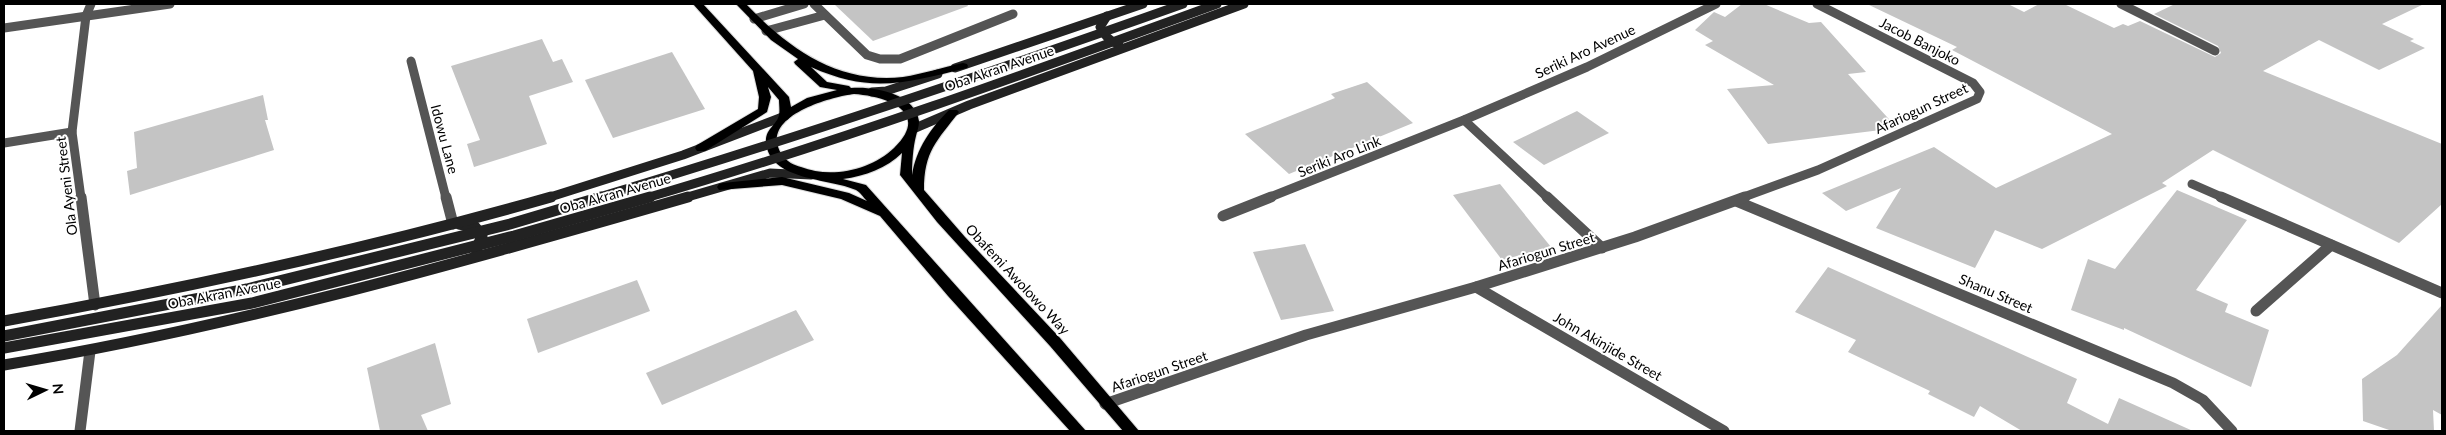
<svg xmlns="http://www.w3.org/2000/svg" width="2446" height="435" font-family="Lato,sans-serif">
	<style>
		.building { fill: #c4c4c4 }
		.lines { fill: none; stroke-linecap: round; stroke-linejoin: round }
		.primary-casing { stroke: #dbdbdb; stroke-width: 2 }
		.lane-far1 { stroke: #555; stroke-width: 9 }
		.lane { stroke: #555; stroke-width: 11 }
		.street-far1 { stroke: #555; stroke-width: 9 }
		.street { stroke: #555; stroke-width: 11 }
		.secondary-far1 { stroke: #222; stroke-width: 9 }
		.secondary { stroke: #222; stroke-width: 11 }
		.primary { fill: #000; fill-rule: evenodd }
		.secondary-bridge-far1 { stroke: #222; stroke-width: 9 }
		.secondary-bridge { stroke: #222; stroke-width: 11 }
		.labels { text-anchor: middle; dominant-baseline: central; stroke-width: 4; stroke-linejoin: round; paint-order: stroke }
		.street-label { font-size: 14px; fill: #000; stroke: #fff }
	</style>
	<rect width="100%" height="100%" fill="#fff"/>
	<g class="building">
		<path d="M834 4H967L968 6 873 41Z"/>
		<path d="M1742 4H1764L1809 23 1821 22 1866 72 1848 74 1897 128 1768 144 1727 89 1774 85 1705 45 1713 41 1695 30 1714 12 1725 17Z"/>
		<path d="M1867 4H2008L2024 12 2039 4H2064L2114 28 2123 24 2128 26 2140 21 2215 57 2221 53 2218 46 2154 14 2175 4H2424L2382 24 2414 39 2410 41 2425 48 2379 70 2319 40 2263 71 2442 144V204L2399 243 2213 150 2162 183 2167 186 2042 249 1995 230 1975 268 1876 228 1901 188 1846 211 1822 193 1934 147 1996 188 2112 134 1952 50 1957 47Z"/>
		<path d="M542 39 553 62 562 59 573 82 529 96 547 144 474 167 467 144 480 140 451 66Z"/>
		<path d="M672 52 705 109 613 138 585 80Z"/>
		<path d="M1367 82 1413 123 1289 174 1245 134 1335 98 1331 94Z"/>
		<path d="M263 95 268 120H265L274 150 130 195 127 171 137 168 134 132Z"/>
		<path d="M1577 111 1609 133 1544 165 1513 142Z"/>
		<path d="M1500 184 1551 247 1502 260 1453 195Z"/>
		<path d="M2177 190 2247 220 2196 290 2228 304 2225 312 2269 330 2251 387 2124 328V330L2071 310 2088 259 2115 269Z"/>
		<path d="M1305 244 1334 311 1281 320 1253 252Z"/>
		<path d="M1828 267 2077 379 2067 403 2108 424 2119 398 2193 431H2022L1980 406 1974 417 1928 394 1930 391 1848 352 1856 340 1795 312Z"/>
		<path d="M637 280 650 311 538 353 527 319Z"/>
		<path d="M2442 305V415L2433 410 2434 431H2392L2363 421 2362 379 2397 355Z"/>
		<path d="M796 310 814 340 662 405 646 373Z"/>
		<path d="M435 343 451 404 421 415 428 431H380L367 368Z"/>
	</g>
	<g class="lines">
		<defs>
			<path id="primary" d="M693 4H703L789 97 791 107 807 98 837 90 820 87 795 64 794 62 798 59 771 40 736 4H746C789 49 838 84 903 77 923 74 943 67 963 63L967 64 968 66 967 68C906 83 871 94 811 67L827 82 849 86 851 88C873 86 915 93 919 121 919 127 917 131 916 136 913 147 912 164 912 175 916 149 931 128 949 110H957L959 112C937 141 924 151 924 190L965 237 1060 338 1139 431H1123L1050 346 937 222 900 175 902 153C887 168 865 176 843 179L866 185 1086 431H1070L948 296 880 216 841 199 782 185 719 190 717 187 719 184 723 183 782 177 849 193 867 201C863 197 860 192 856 190 829 178 769 181 766 142 765 129 777 125 779 115 780 111 779 104 779 100L768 87 771 97 767 112 705 151H697L695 148 697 145 758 109 759 97 753 71ZM854 94C885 96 932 111 894 148 871 170 831 179 801 167 794 165 787 162 782 155 757 117 830 97 854 94Z"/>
		</defs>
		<use href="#primary" class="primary-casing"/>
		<g class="lane-far1">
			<path d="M814 4 867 55 880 59H900L1013 14"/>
			<path d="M754 19 804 4"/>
			<path d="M766 31 825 15"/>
			<path d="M2192 184 2224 198"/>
		</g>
		<g class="lane">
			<path d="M2221 197 2442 293"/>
			<path d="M2256 311 2331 245"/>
		</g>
		<g class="street-far1">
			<path d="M2121 4 2215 51"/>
			<path d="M4 28 170 4"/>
			<path d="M411 61 446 198"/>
			<path d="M1464 120 1548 198"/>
			<path d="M4 143 72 132"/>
			<path d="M81 198 72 132 86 16 91 4"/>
			<path d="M1268 198 1464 120 1587 67 1716 4"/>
			<path d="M1741 198 1818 170 1977 99 1980 92 1973 83 1817 4"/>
		</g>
		<g class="street">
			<path d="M81 197 95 305"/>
			<path d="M446 197 453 224"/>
			<path d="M1547 197 1602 248"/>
			<path d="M1736 201 2173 383 2203 400 2232 431"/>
			<path d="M1223 216 1271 197"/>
			<path d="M1476 287 1724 431"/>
			<path d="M1105 404 1306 335 1476 287 1635 237 1745 197"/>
			<path d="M80 431 90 351"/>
		</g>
		<g class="secondary-far1">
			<path d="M1107 16 1100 27C1104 36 1110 41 1119 45"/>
			<path d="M955 68 1143 4"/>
			<path d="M872 92 886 91 938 74"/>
			<path d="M913 129 969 105 1244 4"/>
			<path d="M547 198 683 155 785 116"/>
			<path d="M684 198 770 173 811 175"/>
		</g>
		<g class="secondary">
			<path d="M459 224 475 227 482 236 476 250"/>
			<path d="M4 321C188 288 372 248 551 197"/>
			<path d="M4 365C236 327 463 262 688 197"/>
		</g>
		<use href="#primary" class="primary"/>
		<g class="secondary-bridge-far1">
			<path d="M596 198C794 139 989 73 1183 4"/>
			<path d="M646 198C839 142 1028 73 1217 4"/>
		</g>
		<g class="secondary-bridge">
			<path d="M4 336 247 289 510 224 601 197"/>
			<path d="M4 348 252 303 514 236 650 197"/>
		</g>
	</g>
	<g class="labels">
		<g class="street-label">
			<text transform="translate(1920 41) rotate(27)">Jacob Banjoko</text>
			<text transform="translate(1585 51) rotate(-25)">Seriki Aro Avenue</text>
			<text transform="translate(999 68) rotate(-19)">Oba Akran Avenue</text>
			<text transform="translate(1921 108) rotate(-25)">Afariogun Street</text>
			<text transform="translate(445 139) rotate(75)">Idowu Lane</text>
			<text transform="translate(1339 156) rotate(-22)">Seriki Aro Link</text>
			<text transform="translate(66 186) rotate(-97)">Ola Ayeni Street</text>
			<text transform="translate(615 193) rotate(-16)">Oba Akran Avenue</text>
			<text transform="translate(1546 251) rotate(-17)">Afariogun Street</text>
			<text transform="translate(1018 279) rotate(47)">Obafemi Awolowo Way</text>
			<text transform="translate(224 293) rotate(-11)">Oba Akran Avenue</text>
			<text transform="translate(1996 293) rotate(23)">Shanu Street</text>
			<text transform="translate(1608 346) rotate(30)">John Akinjide Street</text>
			<text transform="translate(1159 371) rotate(-19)">Afariogun Street</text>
		</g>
	</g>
	<rect width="2446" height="435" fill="none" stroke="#000000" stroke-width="10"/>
	<g transform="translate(45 390) rotate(85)" stroke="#ffffff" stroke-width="4" paint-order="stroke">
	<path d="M0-4L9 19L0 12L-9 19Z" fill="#000000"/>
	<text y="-8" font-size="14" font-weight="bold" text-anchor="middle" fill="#000000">N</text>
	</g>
</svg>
